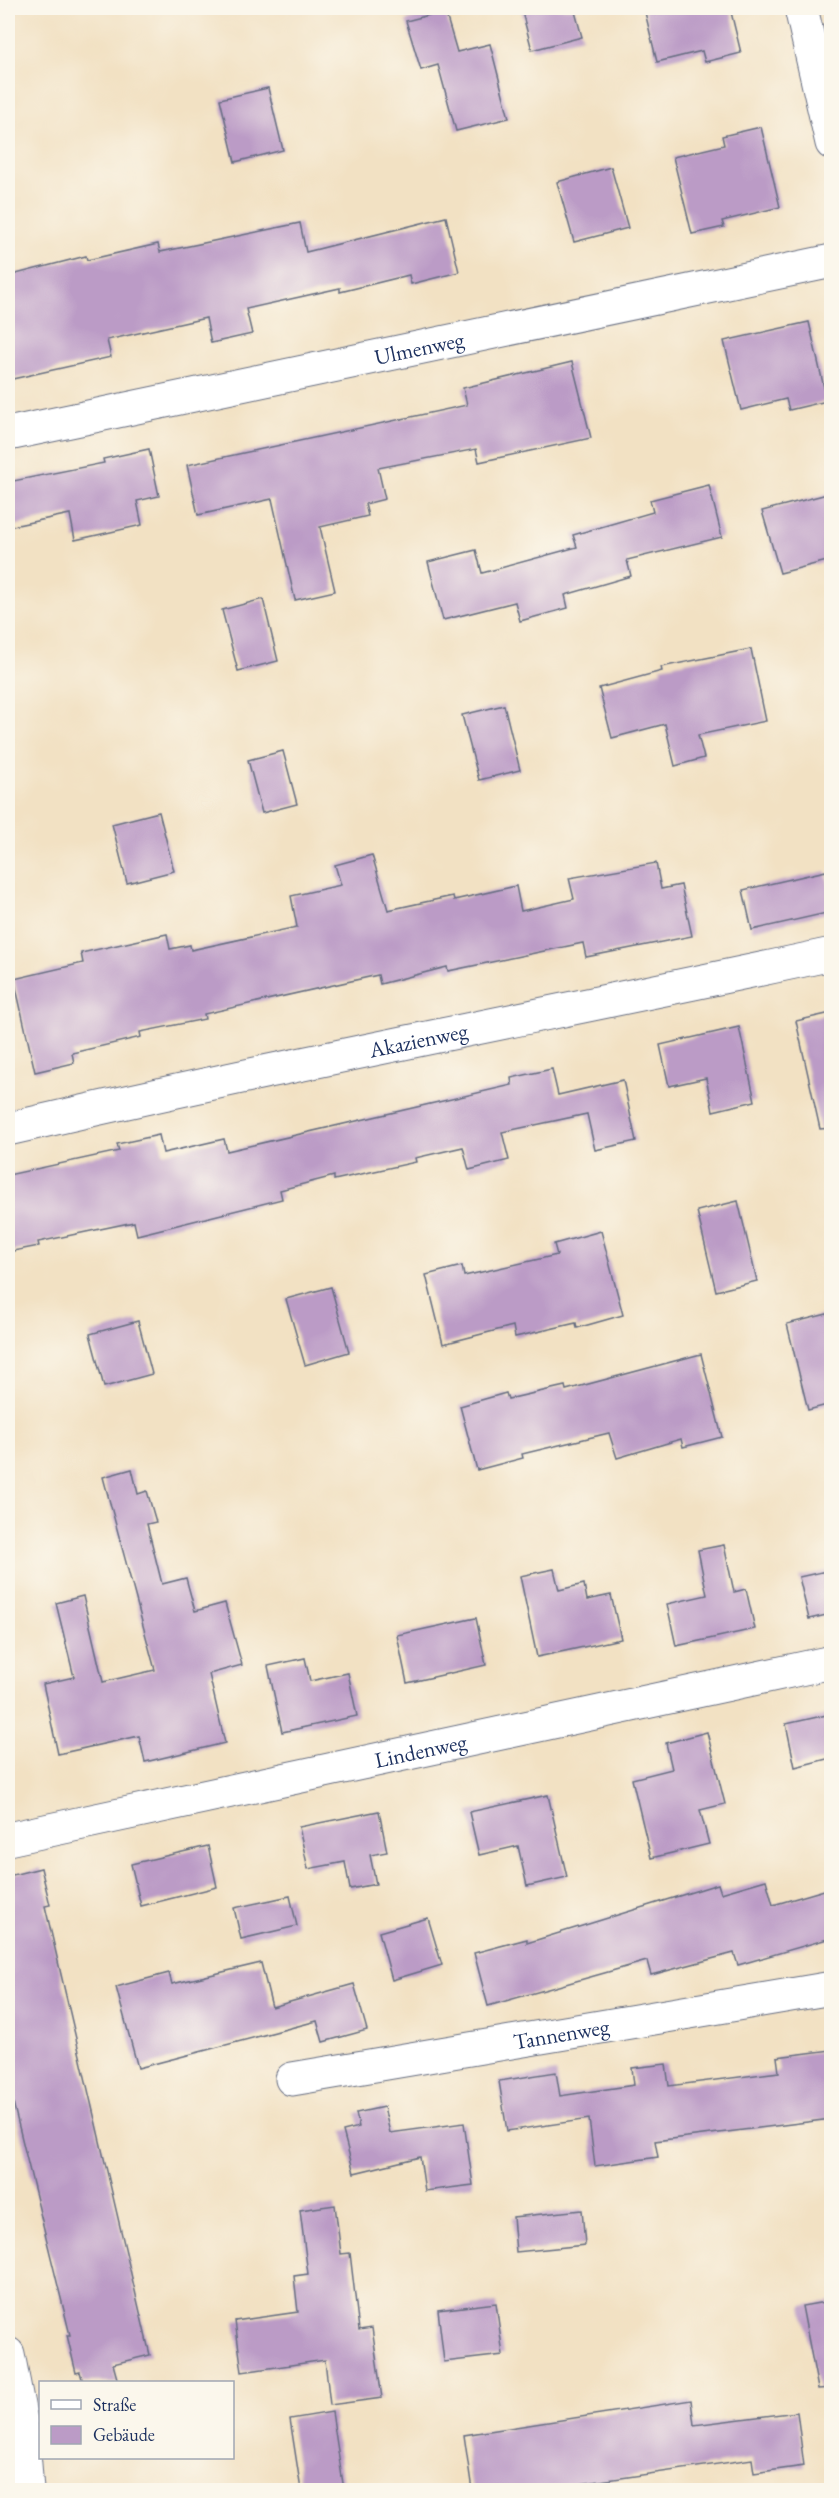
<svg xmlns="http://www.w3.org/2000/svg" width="839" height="2498" font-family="'EB Garamond',serif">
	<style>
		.building { fill: #bb9bc6 }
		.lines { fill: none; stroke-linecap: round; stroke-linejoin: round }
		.minor-casing { stroke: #666d81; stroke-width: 35 }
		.minor { stroke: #fff; stroke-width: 33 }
		.labels { text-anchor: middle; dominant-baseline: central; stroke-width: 4.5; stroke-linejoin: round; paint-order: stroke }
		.street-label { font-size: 22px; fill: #1b2f5e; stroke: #fbf7ec }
	</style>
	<rect width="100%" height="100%" fill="#fbf7ec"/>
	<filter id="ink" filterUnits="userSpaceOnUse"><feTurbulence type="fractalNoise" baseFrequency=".0167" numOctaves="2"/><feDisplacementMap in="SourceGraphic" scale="12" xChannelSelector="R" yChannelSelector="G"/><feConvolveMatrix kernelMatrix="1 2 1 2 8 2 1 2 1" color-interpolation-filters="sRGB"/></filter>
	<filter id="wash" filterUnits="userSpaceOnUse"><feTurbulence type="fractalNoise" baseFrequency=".008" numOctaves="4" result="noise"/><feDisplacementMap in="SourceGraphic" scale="24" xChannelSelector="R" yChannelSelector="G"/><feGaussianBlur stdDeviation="1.35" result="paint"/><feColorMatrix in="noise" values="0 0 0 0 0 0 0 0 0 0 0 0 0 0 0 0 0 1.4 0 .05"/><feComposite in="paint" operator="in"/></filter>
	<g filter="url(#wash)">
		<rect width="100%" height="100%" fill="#f2e1c3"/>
		<g id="blocks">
			<g class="building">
				<path d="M521 8H574L582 37 532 50Z"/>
				<path d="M644 8H730L741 53 705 62 702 51 657 62Z"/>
				<path d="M445 11 457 52 490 44 509 118 456 131 438 65 421 70 406 21Z"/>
				<path d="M268 88 283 150 235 162 220 99Z"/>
				<path d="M761 127 780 207 722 221 724 227 692 234 673 157 724 145 722 136Z"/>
				<path d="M611 167 628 228 574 242 557 182Z"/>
				<path d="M446 217 459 272 411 284 409 275 340 292V288L246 309 252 334 211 343 206 318 107 340 111 357 8 380V276L86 256 87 260 158 244 160 252 300 223 306 252Z"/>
				<path d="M809 322 827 401 789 410 786 399 741 410 724 341Z"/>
				<path d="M572 362 591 438 479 462 476 449 378 468 385 499 365 504 368 516 320 527 335 591 295 600 272 499 198 515 187 465 467 405 463 388Z"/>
				<path d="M149 449 159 496 137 501 142 525 75 540 70 514 8 527V482L104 463 103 459Z"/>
				<path d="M709 485 722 537 627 560 631 576 565 595 568 608 520 621 515 602 443 620 428 562 476 550 482 573 577 547 573 535 653 512 650 500Z"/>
				<path d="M831 493V560L780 573 762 511Z"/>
				<path d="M263 599 278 661 238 671 222 610Z"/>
				<path d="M751 649 766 721 698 735 704 758 675 766 665 724 612 738 599 688 662 671 661 667Z"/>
				<path d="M504 705 520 770 479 780 462 715Z"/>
				<path d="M283 751 297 804 262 813 248 760Z"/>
				<path d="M159 812 174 871 127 883 112 824Z"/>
				<path d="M372 855 388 910 453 896 454 900 516 886 521 911 574 899 569 878 656 863 661 889 681 885 692 936 586 957 583 943 448 971 447 967 380 984 378 975 204 1014 205 1019 140 1032 141 1037 72 1053 74 1063 35 1072 14 979 83 963 81 953 167 934 170 949 190 945 191 950 297 927 291 896 341 885 335 865Z"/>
				<path d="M826 871 831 896V912L752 930 743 890Z"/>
				<path d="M831 1013V1128L820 1129 796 1021Z"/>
				<path d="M739 1027 755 1101 713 1111 706 1078 669 1086 660 1045Z"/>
				<path d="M552 1069 558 1095 623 1080 636 1141 595 1150 587 1114 502 1132 509 1160 469 1170 463 1147 415 1158 416 1162 334 1180V1176L280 1190 282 1199 137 1235 134 1222 38 1242 39 1246 8 1252V1175L119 1151 117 1144 159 1135 163 1153 224 1139 227 1151 512 1085 511 1078Z"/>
				<path d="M738 1201 757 1281 716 1291 697 1211Z"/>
				<path d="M601 1231 623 1315 577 1328 576 1323 515 1337 513 1326 443 1344 426 1275 462 1266 464 1276 557 1255 554 1244Z"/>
				<path d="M331 1287 349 1352 305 1365 286 1299Z"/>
				<path d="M831 1313V1404L808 1410 787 1324Z"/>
				<path d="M138 1321 152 1374 104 1387 90 1334Z"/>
				<path d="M701 1354 722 1437 683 1447 681 1439 617 1458 609 1433 522 1454 523 1458 477 1470 460 1406 506 1393 508 1399 565 1386 566 1390Z"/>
				<path d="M132 1469 138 1494 147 1491 156 1522 147 1524 162 1584 186 1578 195 1611 225 1603 242 1665 209 1674 225 1743 145 1762 139 1736 58 1754 43 1684 74 1677 56 1603 83 1596 103 1682 155 1670 103 1477Z"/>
				<path d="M724 1545 734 1592 746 1589 755 1629 676 1646 667 1604 707 1595 698 1550Z"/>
				<path d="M554 1569 559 1590 584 1584 587 1600 611 1595 621 1639 537 1657 520 1576Z"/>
				<path d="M831 1570V1614L809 1619 799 1577Z"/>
				<path d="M476 1618 486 1665 407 1683 397 1635Z"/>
				<path d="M305 1658 310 1681 348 1673 357 1716 282 1732 268 1666Z"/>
				<path d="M831 1714V1758L795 1767 786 1724Z"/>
				<path d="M707 1732 725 1804 700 1810 709 1844 651 1858 632 1779 672 1769 666 1743Z"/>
				<path d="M548 1795 567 1877 527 1886 518 1846 479 1855 469 1812Z"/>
				<path d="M379 1811 387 1852 370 1855 376 1884 350 1889 345 1862 308 1869 299 1827Z"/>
				<path d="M208 1846 217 1887 141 1906 131 1864Z"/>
				<path d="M41 1868 50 1905 45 1906 150 2355 113 2364 118 2382H83L80 2372 76 2373 67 2335H70L8 2082V1876Z"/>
				<path d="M766 1880 773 1905 831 1888V1938L738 1965 734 1953 651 1975 647 1961 488 2006 474 1953 527 1939V1943L718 1884 721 1893Z"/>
				<path d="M290 1896 297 1926 241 1939 234 1908Z"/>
				<path d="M428 1918 442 1965 392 1980 379 1932Z"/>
				<path d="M261 1963 272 2007 354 1984 367 2030 323 2042 317 2021 138 2068 116 1987 169 1973 172 1984Z"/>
				<path d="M831 2050V2119L655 2141 658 2157 595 2166 589 2119 507 2131 499 2081 556 2072 560 2096 634 2085 632 2068 666 2064 669 2086 779 2072 777 2057Z"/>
				<path d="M384 2107 390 2133 464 2123 473 2185 425 2191 420 2157 354 2173 343 2131 359 2127 356 2113Z"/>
				<path d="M335 2205 341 2254 350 2253 359 2330 372 2328 382 2398 330 2405 325 2360 242 2372 235 2321 298 2312 294 2276 308 2274 300 2210Z"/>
				<path d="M582 2210 585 2245 516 2252 513 2217Z"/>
				<path d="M831 2301V2388L818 2389 802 2306Z"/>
				<path d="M496 2303 503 2355 444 2362 438 2310Z"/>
				<path d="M691 2400 694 2425 797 2412 804 2466 754 2473 752 2459 538 2490H472L464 2435Z"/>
				<path d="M332 2412 344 2490H301L290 2419Z"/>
			</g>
		</g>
	</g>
	<g filter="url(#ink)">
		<use href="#blocks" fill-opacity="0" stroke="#666d81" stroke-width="1.5"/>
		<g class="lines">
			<defs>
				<g id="minor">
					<path d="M801 8 832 143"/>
					<path id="s1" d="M8 434 832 261"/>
					<path id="s2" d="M8 1129C281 1065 557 1013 832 954"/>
					<path id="s3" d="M8 1839 832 1662"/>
					<path id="s4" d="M292 2079 832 1988"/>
					<path d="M8 2354 22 2426 27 2490"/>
				</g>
			</defs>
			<use href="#minor" class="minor-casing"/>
			<use href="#minor" class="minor"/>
		</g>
	</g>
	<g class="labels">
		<g class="street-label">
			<text stroke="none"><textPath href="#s1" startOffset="420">Ulmenweg</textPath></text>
			<text stroke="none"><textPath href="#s2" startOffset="420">Akazienweg</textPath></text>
			<text stroke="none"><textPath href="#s3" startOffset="422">Lindenweg</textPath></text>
			<text stroke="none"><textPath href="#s4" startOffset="273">Tannenweg</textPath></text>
		</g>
	</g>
	<rect width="839" height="2498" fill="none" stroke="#fbf7ec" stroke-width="30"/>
	<rect x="39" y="2381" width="195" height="78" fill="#fbf7ec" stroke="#a1a7b3" stroke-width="1.5"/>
	<rect x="51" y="2400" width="30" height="9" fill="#ffffff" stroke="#a1a7b3" stroke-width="1.5"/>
	<text x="93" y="2411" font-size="18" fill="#1b2f5e">Straße</text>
	<rect x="51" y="2426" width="30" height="18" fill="#bb9bc6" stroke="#a1a7b3" stroke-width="1.5"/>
	<text x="93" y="2441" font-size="18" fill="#1b2f5e">Gebäude</text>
</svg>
